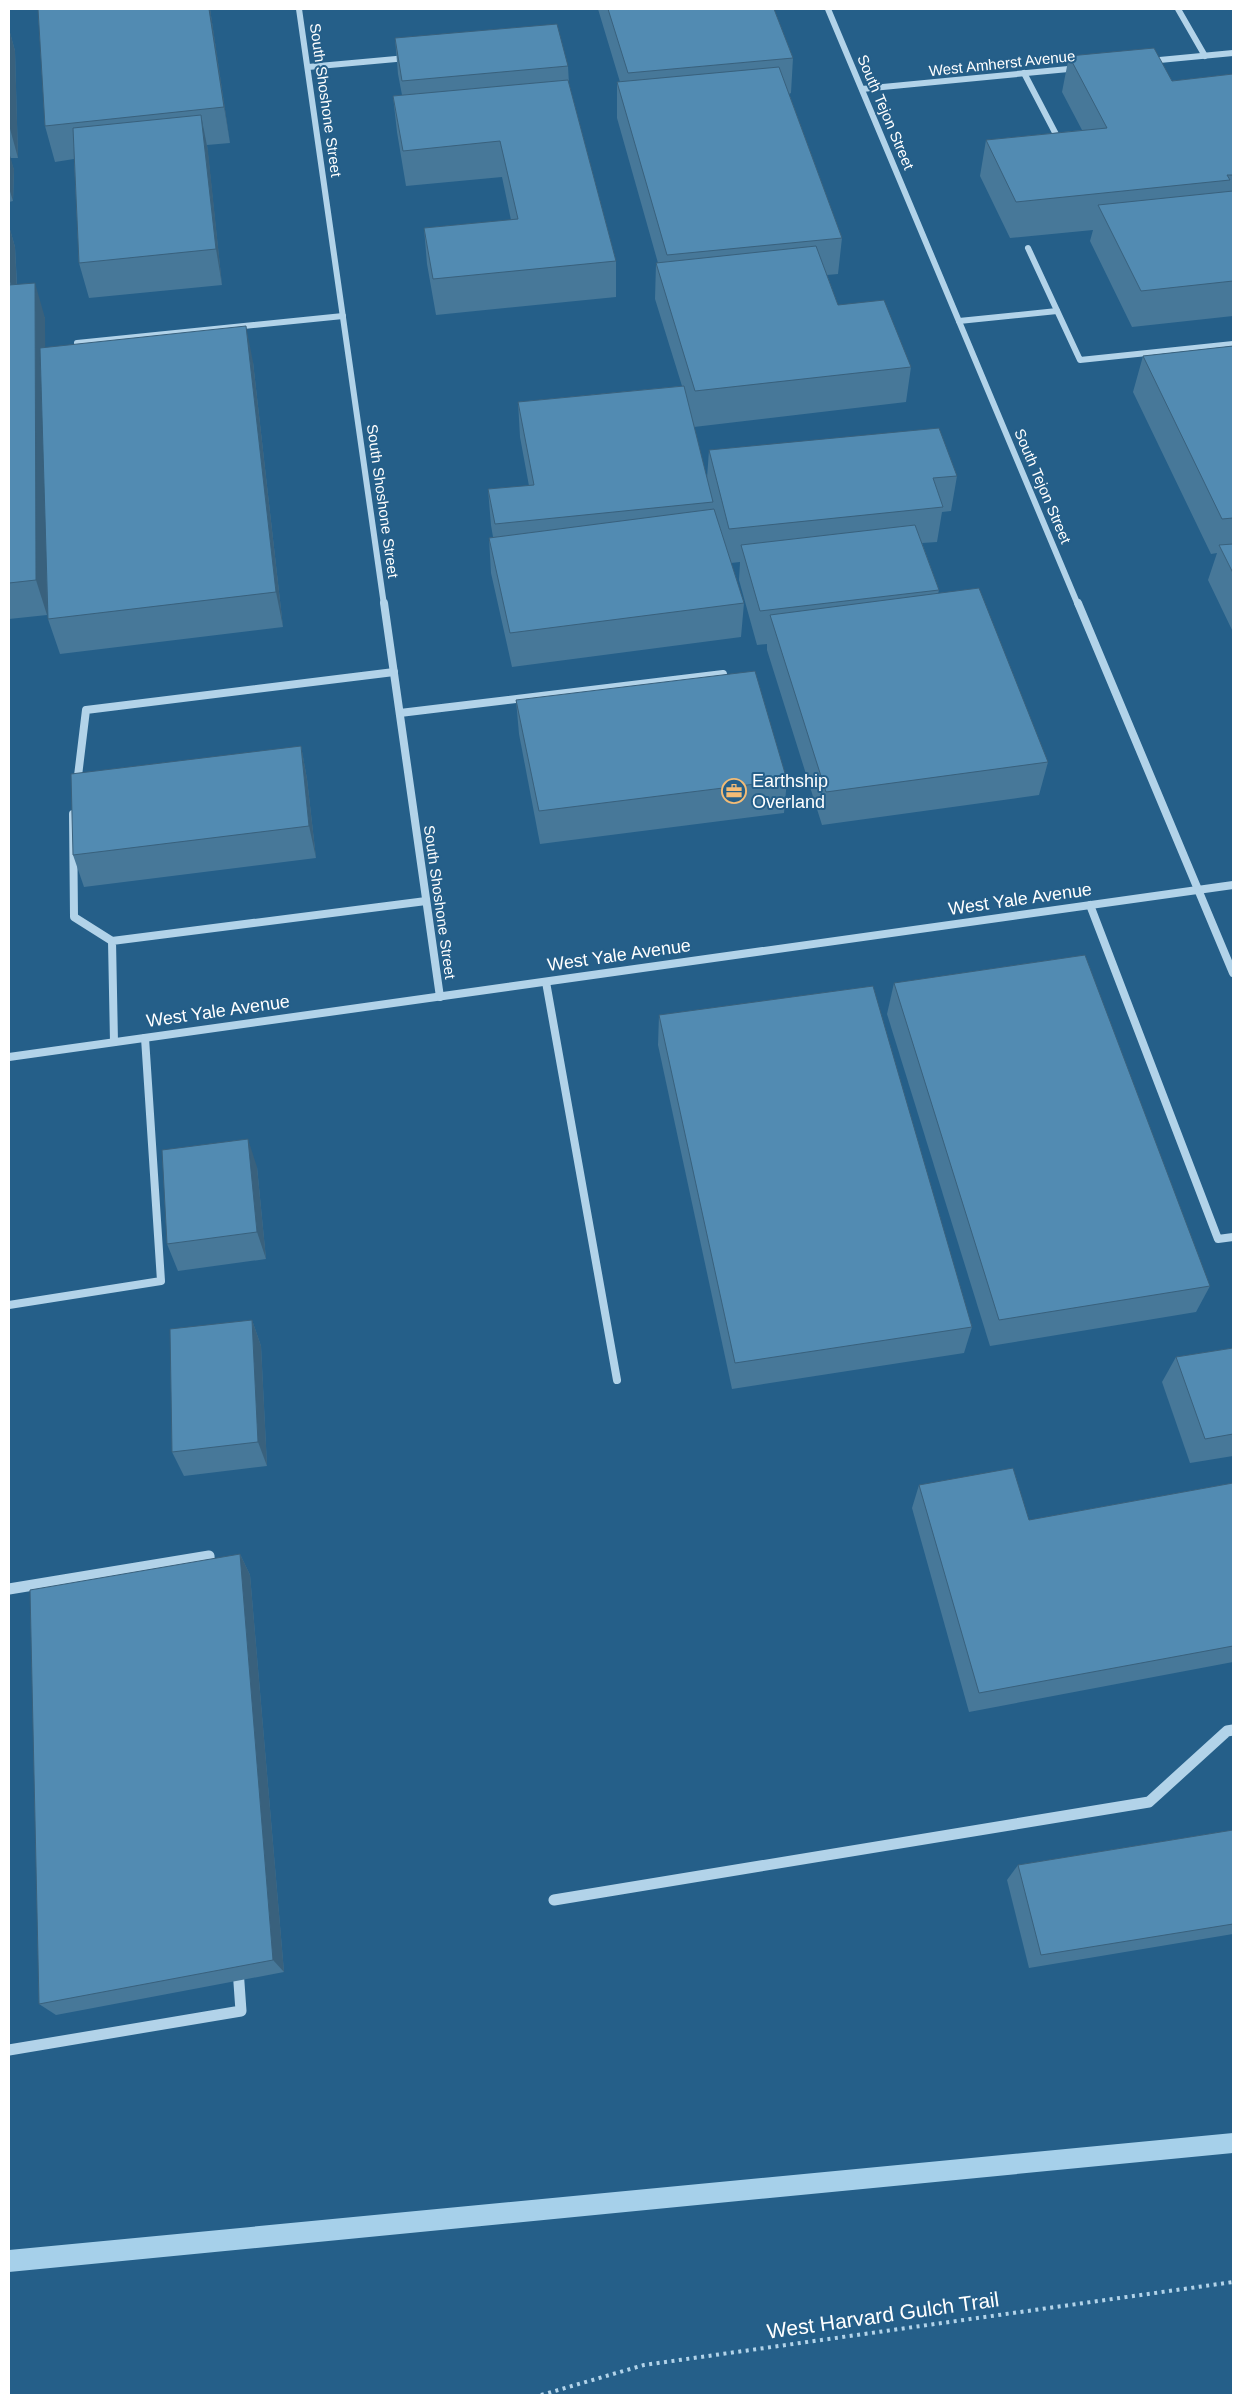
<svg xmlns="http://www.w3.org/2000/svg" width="1242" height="2404" font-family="Arial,sans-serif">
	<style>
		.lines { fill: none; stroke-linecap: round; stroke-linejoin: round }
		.stream { fill: #a6d0ea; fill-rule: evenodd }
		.path { stroke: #b2d3e9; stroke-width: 4; stroke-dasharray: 3 4.5; stroke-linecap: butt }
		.minor-far2 { stroke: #b2d3e9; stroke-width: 6 }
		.minor-far1 { stroke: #b2d3e9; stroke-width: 8 }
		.minor { stroke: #b2d3e9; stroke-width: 11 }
		.wall { fill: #477899 }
		.shaded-wall { fill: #39617d }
		.building { fill: #528bb2; stroke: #39617d }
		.labels { text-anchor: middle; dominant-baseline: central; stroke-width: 4; stroke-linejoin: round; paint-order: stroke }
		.far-street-label { font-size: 15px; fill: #fff; stroke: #255f89 }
		.poi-label { font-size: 18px; fill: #fff; stroke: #255f89; text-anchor: start }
		.street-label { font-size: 18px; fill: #fff; stroke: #255f89 }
		.near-street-label { font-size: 21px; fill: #fff; stroke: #255f89 }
	</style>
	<rect width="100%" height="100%" fill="#255f89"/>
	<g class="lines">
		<path class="stream" d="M1233 2133V2153L9 2272V2250Z"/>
		<path class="path" d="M541 2395 644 2365 1233 2282"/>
		<g class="minor-far2">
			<path d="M299 9 384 605"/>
			<path d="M828 9 1078 605"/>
			<path d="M1178 9 1205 56"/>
			<path d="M1149 61 1233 53"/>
			<path d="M308 67 407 58"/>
			<path d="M1024 73 1060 142"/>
			<path d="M862 89 1079 68"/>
			<path d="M1028 248 1080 360 1233 344"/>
			<path d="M959 321 1057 311"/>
			<path d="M77 343 343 316"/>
		</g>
		<g class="minor-far1">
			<path d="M384 603 440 997"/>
			<path d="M1078 603 1233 973"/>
			<path d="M400 713 723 674"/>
			<path d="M77 784 86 710 394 672"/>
			<path d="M73 814 74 917 112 941"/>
			<path d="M1090 905 1218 1239 1233 1237"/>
			<path d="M546 982 617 1380"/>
			<path d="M114 1042 112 941 426 901"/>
			<path d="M9 1057 1233 885"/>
			<path d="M9 1305 161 1281 145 1038"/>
		</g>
		<g class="minor">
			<path d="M9 1589 209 1556 210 1570"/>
			<path d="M554 1900 1149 1802 1227 1731 1233 1730"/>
			<path d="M9 2050 241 2011 238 1969"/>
		</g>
	</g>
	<g class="wall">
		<path d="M38 9H210L230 143 207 145 222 285 89 298 79 263 74 159 55 162 45 126Z"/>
		<path d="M598 9H774L793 58 791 93 789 94 842 238 838 274 827 275 838 305 911 367 906 402 694 427 707 478 709 450 957 476 951 511 942 512 937 542 922 543 939 590 938 594 1048 762 1039 795 822 825 767 650V644L757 645 739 580 740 562 731 563 744 603 741 637 512 667 491 573 489 538 493 537 491 525 488 489 529 486 520 437 518 402 682 386 655 299 656 263H658L617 118V82H620Z"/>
		<path d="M9 29 15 51 18 158H10L14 170 13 201 9 202Z"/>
		<path d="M395 38 568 66 569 84 616 261V297L436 315 427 264 424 228 511 220 502 177 406 186 397 132 393 96 402 95 398 74Z"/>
		<path d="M1069 56 1172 81 1233 74V316L1132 327 1090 241 1093 230 1010 238 980 176 986 140 1082 130 1062 92Z"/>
		<path d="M9 226 15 247 17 284 45 318V348L253 362 283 627 60 654 48 619 47 568V615L9 619Z"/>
		<path d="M1233 346V632L1208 580 1217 553 1211 554 1133 392 1143 356Z"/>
		<path d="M516 700 787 780 784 813 540 844 519 734Z"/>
		<path d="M301 746 307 779 316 858 84 887 73 855Z"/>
		<path d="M894 983 1210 1286 1196 1312 990 1346 887 1014Z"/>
		<path d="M659 1015 972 1327 964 1353 732 1389 658 1045Z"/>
		<path d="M257 1167 266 1259 178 1271 167 1244Z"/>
		<path d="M252 1320 261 1346 267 1466 184 1476 172 1452Z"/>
		<path d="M1233 1348V1456L1190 1463 1162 1382 1176 1357Z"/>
		<path d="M1233 1483V1662L969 1712 912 1508 919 1485 1029 1520Z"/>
		<path d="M240 1554 250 1575 284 1972 56 2015 39 2004Z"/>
		<path d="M1233 1830V1934L1029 1968 1007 1880 1018 1865Z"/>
	</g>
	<g class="shaded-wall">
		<path d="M209 9H210L230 143 224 107Z"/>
		<path d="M9 29 15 51 18 158 9 125Z"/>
		<path d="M201 115 208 151 222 285 216 249Z"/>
		<path d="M9 152 14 170 13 201 9 188Z"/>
		<path d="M9 226 15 247 18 311 9 278Z"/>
		<path d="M35 283 45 318 47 615 36 580Z"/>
		<path d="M246 326 253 362 283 627 276 592Z"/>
		<path d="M301 746 307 779 316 858 309 826Z"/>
		<path d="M248 1139 257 1167 266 1259 257 1232Z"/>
		<path d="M252 1320 261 1346 267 1466 258 1442Z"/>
		<path d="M240 1554 250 1575 284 1972 273 1960Z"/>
	</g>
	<g class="building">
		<path d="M38 9H209L224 107 45 126Z"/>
		<path d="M608 9H774L793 58 628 73Z"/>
		<path d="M557 24 568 66 402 81 395 38Z"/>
		<path d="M1154 48 1172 81 1233 74V175H1227L1230 180 1016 202 986 140 1107 128 1069 56Z"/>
		<path d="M779 67 842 238 667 255 617 82Z"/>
		<path d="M568 80 616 261 433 279 424 228 518 219 500 141 403 151 393 96Z"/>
		<path d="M201 115 216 249 79 263 73 128Z"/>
		<path d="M1233 191V281L1141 291 1098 205Z"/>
		<path d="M816 246 838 305 884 300 911 367 695 391 656 263Z"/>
		<path d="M35 283 36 580 9 583V285Z"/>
		<path d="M246 326 276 592 48 619 40 348Z"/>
		<path d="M1233 346V518L1222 519 1143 356Z"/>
		<path d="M684 386 713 502 495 524 488 489 534 485 518 402Z"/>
		<path d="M939 428 957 476 933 478 943 507 729 529 709 450Z"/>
		<path d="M714 509 744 603 510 633 489 538Z"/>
		<path d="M915 525 939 590 760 611 741 545Z"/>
		<path d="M1233 544V573L1219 545Z"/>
		<path d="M979 588 1048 762 826 792 770 615Z"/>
		<path d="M755 671 787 780 539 811 516 700Z"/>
		<path d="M301 746 309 826 73 855 71 774Z"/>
		<path d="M1085 955 1210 1286 999 1320 894 983Z"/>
		<path d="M873 986 972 1327 735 1363 659 1015Z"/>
		<path d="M248 1139 257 1232 167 1244 162 1150Z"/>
		<path d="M252 1320 258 1442 172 1452 170 1329Z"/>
		<path d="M1233 1348V1434L1205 1439 1176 1357Z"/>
		<path d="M1013 1468 1029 1520 1233 1483V1646L979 1693 919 1485Z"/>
		<path d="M240 1554 273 1960 39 2004 30 1590Z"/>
		<path d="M1233 1830V1924L1041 1955 1018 1865Z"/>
	</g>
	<defs>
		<symbol id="office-ring" viewBox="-11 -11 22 22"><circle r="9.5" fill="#255f89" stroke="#f3bc76" stroke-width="1.5"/><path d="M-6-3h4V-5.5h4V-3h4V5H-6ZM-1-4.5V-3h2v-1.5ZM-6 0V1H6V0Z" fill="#f3bc76"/></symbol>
	</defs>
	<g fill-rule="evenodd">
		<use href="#office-ring" x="720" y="777" width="28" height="28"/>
	</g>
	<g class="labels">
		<g class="far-street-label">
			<text transform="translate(1002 63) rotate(-6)">West Amherst Avenue</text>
			<text transform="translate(326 100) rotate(82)">South Shoshone Street</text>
			<text transform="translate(886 112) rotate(67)">South Tejon Street</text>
			<text transform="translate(1043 486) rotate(67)">South Tejon Street</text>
			<text transform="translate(383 501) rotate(82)">South Shoshone Street</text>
			<text transform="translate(440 902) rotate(82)">South Shoshone Street</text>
		</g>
		<g class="poi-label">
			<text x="752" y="781">Earthship<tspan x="752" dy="21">Overland</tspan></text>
		</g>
		<g class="street-label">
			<text transform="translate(1020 899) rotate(-8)">West Yale Avenue</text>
			<text transform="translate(619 955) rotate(-8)">West Yale Avenue</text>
			<text transform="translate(218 1011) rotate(-8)">West Yale Avenue</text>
		</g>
		<g class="near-street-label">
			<text transform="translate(883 2315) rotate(-8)">West Harvard Gulch Trail</text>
		</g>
	</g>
	<rect width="1242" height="2404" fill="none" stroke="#ffffff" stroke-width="20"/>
</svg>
